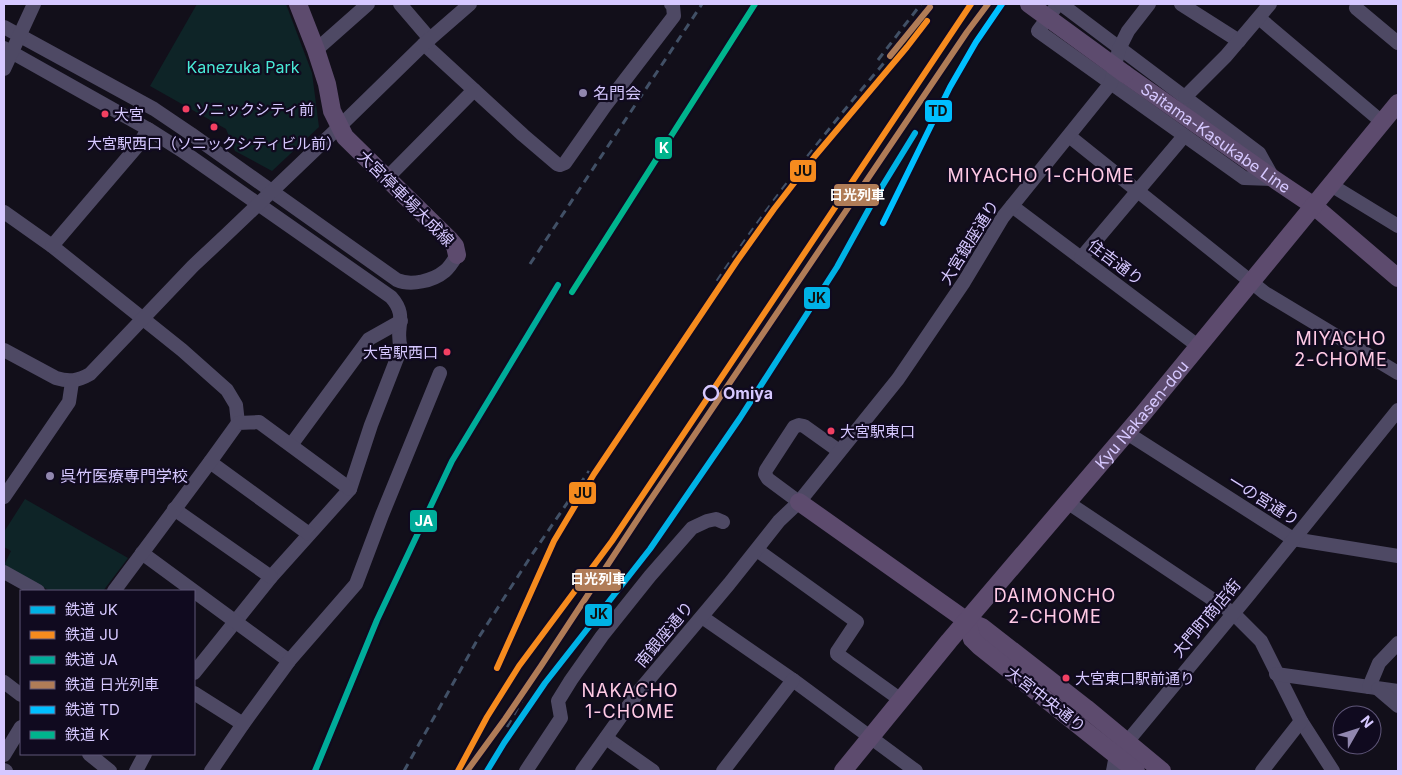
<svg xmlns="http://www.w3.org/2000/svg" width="1402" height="775" font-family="Inter,'Noto Sans JP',sans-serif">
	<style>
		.green { fill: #0e2427 }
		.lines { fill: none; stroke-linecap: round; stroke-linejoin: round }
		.minor { stroke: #4e4964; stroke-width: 14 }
		.major { stroke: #5d4b6e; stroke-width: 18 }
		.rail { stroke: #415066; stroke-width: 3; stroke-dasharray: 8 6; stroke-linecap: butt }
		.major-bridge { stroke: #5d4b6e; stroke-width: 18 }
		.rail-1-casing { stroke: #100a1f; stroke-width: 10 }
		.rail-2-casing { stroke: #100a1f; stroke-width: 10 }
		.rail-3-casing { stroke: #100a1f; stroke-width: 10 }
		.rail-4-casing { stroke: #100a1f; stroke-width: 10 }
		.rail-5-casing { stroke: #100a1f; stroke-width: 10 }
		.rail-6-casing { stroke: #100a1f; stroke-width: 10 }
		.rail-1 { stroke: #00b2e5; stroke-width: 6 }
		.rail-2 { stroke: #f68b1e; stroke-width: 6 }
		.rail-3 { stroke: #00ac9a; stroke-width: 6 }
		.rail-4 { stroke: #b07c57; stroke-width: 6 }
		.rail-5 { stroke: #00bfff; stroke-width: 6 }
		.rail-6 { stroke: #00b48d; stroke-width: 6 }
		.poi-dot { fill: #9187af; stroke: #100a1f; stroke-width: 2 }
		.bus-dot { fill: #f24062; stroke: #100a1f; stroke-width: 2 }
		.stop-dot { fill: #100a1f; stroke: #d6c8ff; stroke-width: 2.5 }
		.labels { text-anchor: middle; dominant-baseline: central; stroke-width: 4.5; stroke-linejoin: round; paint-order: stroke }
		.bus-label { font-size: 15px; fill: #d6c8ff; stroke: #100a1f; text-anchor: start }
		.park-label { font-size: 16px; fill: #49ead7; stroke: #100a1f }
		.poi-label { font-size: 16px; fill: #d6c8ff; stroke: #100a1f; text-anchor: start }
		.street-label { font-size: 16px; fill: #d6c8ff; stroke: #100a1f }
		.stop-label { font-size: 16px; font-weight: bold; fill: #d6c8ff; stroke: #100a1f; text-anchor: start }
		.neighbourhood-label { font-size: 18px; letter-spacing: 1px; fill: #ffcae5; stroke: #100a1f }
		.line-badge { stroke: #100a1f; stroke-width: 2 }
		.badge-label { font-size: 14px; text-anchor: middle; font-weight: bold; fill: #fff }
		.pale-badge-label { font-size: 14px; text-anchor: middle; font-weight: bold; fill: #111 }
	</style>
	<rect width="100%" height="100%" fill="#120f1a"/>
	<g class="green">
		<path d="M197 4H286L312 73 319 127 272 171 235 151 226 129 150 86Z"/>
		<path d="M25 499 128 558 103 591H50L4 565 11 551 4 547V532Z"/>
	</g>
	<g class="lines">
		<g class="minor">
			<path d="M400 4 430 39"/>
			<path d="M1058 4 1038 31 1244 178 1274 179"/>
			<path d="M1061 4 1259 153 1273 178"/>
			<path d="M1181 4 1239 41"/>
			<path d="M1356 8 1398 43"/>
			<path d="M1259 18 1382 122"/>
			<path d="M4 27 154 109 191 134 397 280C411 286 433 281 445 271 450 267 454 260 457 255"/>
			<path d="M424 44 523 135 557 164 560 165 565 163 605 106 674 16 673 6 671 4"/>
			<path d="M4 48 148 129 181 150 391 297C409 317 394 328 401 348L371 425 350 489 271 577 194 673"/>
			<path d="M316 50 368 4"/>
			<path d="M4 69 34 4"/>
			<path d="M1185 97 1226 56 1270 4"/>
			<path d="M1069 136 1265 293 1398 373"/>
			<path d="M387 178 474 90"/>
			<path d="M1331 185 1398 226"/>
			<path d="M1012 206 1198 346"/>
			<path d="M4 212 52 246 182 350 227 390 236 405 238 423"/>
			<path d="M52 246 140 143 148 129"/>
			<path d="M1081 258 1184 136"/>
			<path d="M4 350 56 378C69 382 78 381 90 374L193 266 226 235 339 127 424 44 470 4"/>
			<path d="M1127 433 1293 539 1398 556"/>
			<path d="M291 445 369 339 401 321"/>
			<path d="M210 462 309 534"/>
			<path d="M4 497 69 402 72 382"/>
			<path d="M799 502 768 479 765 474 766 470 794 427 799 425 804 426 839 451"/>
			<path d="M1067 502 1233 613 1261 641 1301 721 1333 771"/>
			<path d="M174 509 271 577"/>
			<path d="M757 550 857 622 837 652V654L901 700"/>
			<path d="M142 553 289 661"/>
			<path d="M4 572 38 591"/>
			<path d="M114 591 210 462 238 423 259 422 350 489"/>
			<path d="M702 617 793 680 916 771"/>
			<path d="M1276 674 1398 691"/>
			<path d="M4 682 21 695"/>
			<path d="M1369 687 1379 663 1398 643"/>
			<path d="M1378 689 1398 706"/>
			<path d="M194 693 243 724"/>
			<path d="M606 738 653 771"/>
			<path d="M89 754 110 771"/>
			<path d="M4 755 21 727"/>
			<path d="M4 770 6 771"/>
			<path d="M136 771 145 754"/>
			<path d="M211 771 243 724 289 661 356 584 382 515 440 373"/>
			<path d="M526 771 561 718 558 701 571 680 602 636 650 576 692 528 707 521 716 519 723 522"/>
			<path d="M582 771 639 691 729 584 779 521 799 502 898 379 964 282 1003 217 1111 83 1119 49 1128 31 1149 4"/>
			<path d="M723 771 793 680"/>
			<path d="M1113 771 1116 755 1127 742 1247 597 1398 410"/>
			<path d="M1262 771 1301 721"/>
		</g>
		<g class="major">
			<path d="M298 4 316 50 327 84 332 111 345 137 450 240 455 246 457 255"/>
			<path id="s1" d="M1125 74 1274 179 1314 206 1398 278"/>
			<path d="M799 502 967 621 982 627 1086 708 1162 771"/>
			<path d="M967 621 972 639 979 646 1136 771"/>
			<path id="s2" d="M843 771 949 641 1142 415 1398 103"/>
		</g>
		<g class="rail">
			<path d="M878 60 921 4"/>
			<path d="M530 264 702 4"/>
			<path d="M717 281C770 202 828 128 890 56"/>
			<path d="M507 727 541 666"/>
			<path d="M404 771 479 637 531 556 589 471"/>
		</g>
		<path class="major-bridge" d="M1029 4 1125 74"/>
		<defs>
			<path id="rail-1" d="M487 771 504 743 545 683 650 549 740 418 837 267 875 198 915 133"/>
			<g id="rail-2">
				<path d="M497 668 554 541 594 474 737 261 774 209 815 156 907 47 927 21"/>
				<path d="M458 771 487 717 519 666 612 541 971 4"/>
			</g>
			<path id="rail-3" d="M315 771 377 620 452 461 558 285"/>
			<g id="rail-4">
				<path d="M890 56 930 7"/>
				<path d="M467 771 505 719 541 666 645 508 967 32 988 4"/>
			</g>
			<path id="rail-5" d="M883 223 950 87 976 42 1002 4"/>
			<path id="rail-6" d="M572 292 755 4"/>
		</defs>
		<use href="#rail-1" class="rail-1-casing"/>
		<use href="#rail-2" class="rail-2-casing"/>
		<use href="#rail-3" class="rail-3-casing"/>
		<use href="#rail-4" class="rail-4-casing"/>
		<use href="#rail-5" class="rail-5-casing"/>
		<use href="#rail-6" class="rail-6-casing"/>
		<use href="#rail-1" class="rail-1"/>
		<use href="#rail-2" class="rail-2"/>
		<use href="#rail-3" class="rail-3"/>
		<use href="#rail-4" class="rail-4"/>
		<use href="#rail-5" class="rail-5"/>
		<use href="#rail-6" class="rail-6"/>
	</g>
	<g class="poi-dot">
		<circle cx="583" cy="93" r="5"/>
		<circle cx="50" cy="476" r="5"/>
	</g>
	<g class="bus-dot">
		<circle cx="186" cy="109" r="4.5"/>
		<circle cx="105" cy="114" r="4.5"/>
		<circle cx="214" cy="127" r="4.5"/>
		<circle cx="447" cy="352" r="4.5"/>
		<circle cx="831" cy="431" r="4.5"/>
		<circle cx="1066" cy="678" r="4.5"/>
	</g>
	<circle class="stop-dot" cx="711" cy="393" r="7"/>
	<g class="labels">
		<g class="bus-label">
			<text x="195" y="109">ソニックシティ前</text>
			<text x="114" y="114">大宮</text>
			<text x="214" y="143" text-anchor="middle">大宮駅西口（ソニックシティビル前）</text>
			<text x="438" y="352" text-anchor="end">大宮駅西口</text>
			<text x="840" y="431">大宮駅東口</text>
			<text x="1075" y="678">大宮東口駅前通り</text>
		</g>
		<g class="park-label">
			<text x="243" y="67">Kanezuka Park</text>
		</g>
		<g class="poi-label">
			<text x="593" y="93">名門会</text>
			<text x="60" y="476">呉竹医療専門学校</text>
		</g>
		<g class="street-label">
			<text stroke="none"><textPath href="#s1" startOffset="111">Saitama-Kasukabe Line</textPath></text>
			<text transform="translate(406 198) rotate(45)">大宮停車場大成線</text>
			<text transform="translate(969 242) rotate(-58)">大宮銀座通り</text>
			<text transform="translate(1116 262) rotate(37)">住吉通り</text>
			<text stroke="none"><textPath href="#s2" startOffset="465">Kyu Nakasen-dou</textPath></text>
			<text transform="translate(1264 500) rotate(32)">一の宮通り</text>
			<text transform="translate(1206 618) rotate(-50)">大門町商店街</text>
			<text transform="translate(664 634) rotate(-50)">南銀座通り</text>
			<text transform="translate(1046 699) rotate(38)">大宮中央通り</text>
		</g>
		<g class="stop-label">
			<text x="723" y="393">Omiya</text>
		</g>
		<g class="neighbourhood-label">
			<text x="1041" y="175">MIYACHO 1-CHOME</text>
			<text x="1341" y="338">MIYACHO<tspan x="1341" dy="21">2-CHOME</tspan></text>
			<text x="1055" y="595">DAIMONCHO<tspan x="1055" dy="21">2-CHOME</tspan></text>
			<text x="630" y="690">NAKACHO<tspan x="630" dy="21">1-CHOME</tspan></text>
		</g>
	</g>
	<g class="line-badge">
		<rect x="924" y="99" width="29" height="24" rx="5" fill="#00bfff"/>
		<rect x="654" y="136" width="19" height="24" rx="5" fill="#00b48d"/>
		<rect x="789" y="159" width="28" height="24" rx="5" fill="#f68b1e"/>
		<rect x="833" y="183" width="47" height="24" rx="5" fill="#b07c57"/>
		<rect x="803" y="286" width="28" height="24" rx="5" fill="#00b2e5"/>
		<rect x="568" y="481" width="29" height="24" rx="5" fill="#f68b1e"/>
		<rect x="409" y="509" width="29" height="24" rx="5" fill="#00ac9a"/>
		<rect x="574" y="568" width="48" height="24" rx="5" fill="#b07c57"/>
		<rect x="584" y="603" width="29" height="24" rx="5" fill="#00b2e5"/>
	</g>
	<g class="badge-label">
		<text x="664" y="153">K</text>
		<text x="857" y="200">日光列車</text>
		<text x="424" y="526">JA</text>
		<text x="598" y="584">日光列車</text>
	</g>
	<g class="pale-badge-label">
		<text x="938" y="116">TD</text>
		<text x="803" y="176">JU</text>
		<text x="817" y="303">JK</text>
		<text x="583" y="498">JU</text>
		<text x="599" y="619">JK</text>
	</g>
	<rect width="1402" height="775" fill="none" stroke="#d6c8ff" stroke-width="10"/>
	<rect x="20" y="590" width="175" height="165" fill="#100a1f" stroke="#5f5679"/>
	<rect x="30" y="606" width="25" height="8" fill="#00b2e5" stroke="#5f5679"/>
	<text x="65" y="615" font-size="15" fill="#d6c8ff">鉄道 JK</text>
	<rect x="30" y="631" width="25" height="8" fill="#f68b1e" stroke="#5f5679"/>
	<text x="65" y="640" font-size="15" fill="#d6c8ff">鉄道 JU</text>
	<rect x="30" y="656" width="25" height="8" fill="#00ac9a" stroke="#5f5679"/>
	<text x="65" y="665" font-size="15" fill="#d6c8ff">鉄道 JA</text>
	<rect x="30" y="681" width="25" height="8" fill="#b07c57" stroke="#5f5679"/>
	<text x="65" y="690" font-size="15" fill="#d6c8ff">鉄道 日光列車</text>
	<rect x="30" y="706" width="25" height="8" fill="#00bfff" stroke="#5f5679"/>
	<text x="65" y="715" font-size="15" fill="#d6c8ff">鉄道 TD</text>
	<rect x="30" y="731" width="25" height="8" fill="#00b48d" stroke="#5f5679"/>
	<text x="65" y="740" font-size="15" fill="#d6c8ff">鉄道 K</text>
	<g transform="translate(1357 730) rotate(51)"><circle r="24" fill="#100a1f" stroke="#5f5679"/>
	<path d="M0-4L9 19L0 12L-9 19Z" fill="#9187af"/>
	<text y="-8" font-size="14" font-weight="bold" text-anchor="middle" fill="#d6c8ff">N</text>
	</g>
</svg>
